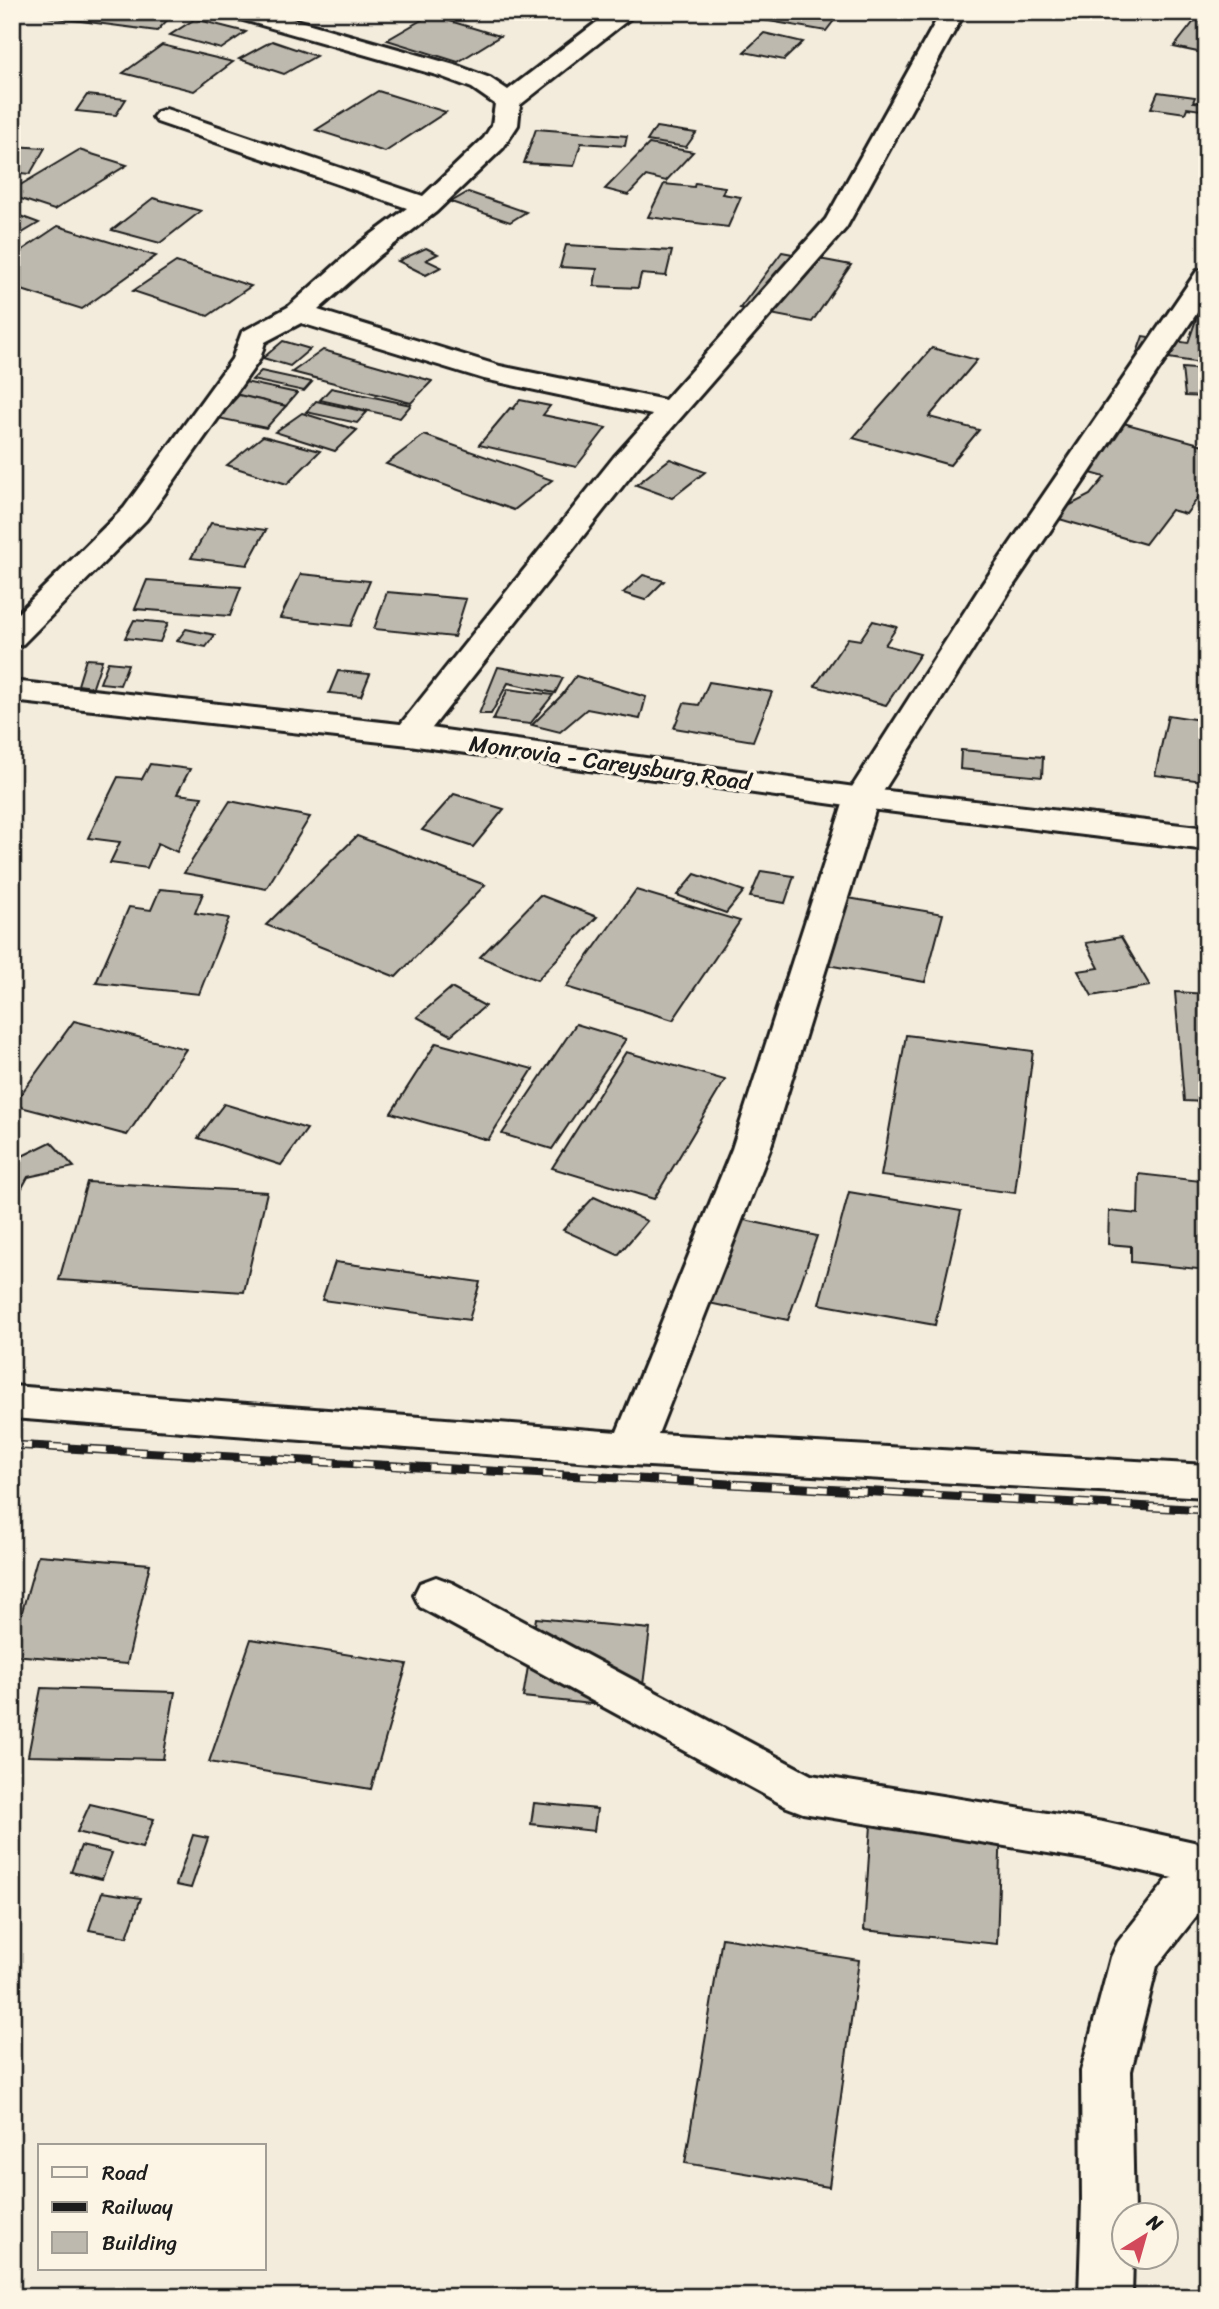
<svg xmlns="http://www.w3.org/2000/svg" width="1219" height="2309" font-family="Sriracha,sans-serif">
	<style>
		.building { fill: #beb9ae; stroke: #1c1c1c; stroke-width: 2 }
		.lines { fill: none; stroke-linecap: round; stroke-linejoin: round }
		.minor-casing { stroke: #1c1c1c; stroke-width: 6 }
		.secondary-casing { stroke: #1c1c1c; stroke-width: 6 }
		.minor { fill: #fcf5e5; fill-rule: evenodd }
		.secondary { fill: #fcf5e5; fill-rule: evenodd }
		.rail-casing { stroke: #1c1c1c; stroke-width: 9 }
		.rail { stroke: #fcf5e5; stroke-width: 6; stroke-dasharray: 19; stroke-linecap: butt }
		.labels { text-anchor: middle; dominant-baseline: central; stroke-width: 7; stroke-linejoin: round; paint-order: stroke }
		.street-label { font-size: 23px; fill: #1c1c1c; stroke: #fcf5e5 }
	</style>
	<rect width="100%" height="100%" fill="#f3ecdd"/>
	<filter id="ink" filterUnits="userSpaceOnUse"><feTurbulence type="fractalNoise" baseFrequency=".0143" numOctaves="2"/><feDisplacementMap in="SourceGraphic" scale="14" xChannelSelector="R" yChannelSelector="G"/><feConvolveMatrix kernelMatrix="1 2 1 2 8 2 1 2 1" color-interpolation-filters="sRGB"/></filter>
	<g filter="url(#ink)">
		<g class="building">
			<path d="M55 12H175L157 31 50 17Z"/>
			<path d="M764 12H852L836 18 826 31 758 19Z"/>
			<path d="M430 15 500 36 458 62 387 40Z"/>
			<path d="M1199 15 1207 16V54L1174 47Z"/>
			<path d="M195 19 246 32 221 49 170 35Z"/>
			<path d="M764 33 803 42 784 60 744 52Z"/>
			<path d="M272 41 316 56 284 74 239 59Z"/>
			<path d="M162 45 233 62 194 91 123 73Z"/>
			<path d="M378 91 446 112 385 152 316 130Z"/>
			<path d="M1158 92 1195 97 1193 102 1204 103 1201 110 1187 108 1185 113 1151 108Z"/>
			<path d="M87 95 126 99 116 115 76 111Z"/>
			<path d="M656 127 696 133 686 147 647 141Z"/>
			<path d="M536 129 627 136 625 146 581 143 574 166 524 163Z"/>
			<path d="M649 144 693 152 666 181 646 176 628 195 605 189Z"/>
			<path d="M12 146 45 148 30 174 12 172Z"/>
			<path d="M79 150 127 165 54 210 12 196V190Z"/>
			<path d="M695 183 725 187 722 194 741 197 728 227 648 217 664 184 694 187Z"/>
			<path d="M468 192 526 212 510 222 451 202Z"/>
			<path d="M153 198 201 211 160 243 112 230Z"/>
			<path d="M12 213 39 223 12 239Z"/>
			<path d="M58 226 156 256 82 309 12 287V257Z"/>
			<path d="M566 245 672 251 666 276 641 274 638 288 594 286 597 269 560 267Z"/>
			<path d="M426 248 438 254 426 260 441 267 426 275 398 261Z"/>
			<path d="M782 252 851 265 812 322 740 308Z"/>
			<path d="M176 262 251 286 208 316 133 291Z"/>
			<path d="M1199 311 1207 312V364L1137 353 1143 336 1188 343Z"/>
			<path d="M283 341 310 349 290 366 263 358Z"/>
			<path d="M932 348 977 360 929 417 979 430 950 465 853 438Z"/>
			<path d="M323 350 432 381 411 403 292 372Z"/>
			<path d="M1182 368 1207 370V397L1185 396Z"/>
			<path d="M261 371 312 382 304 391 252 380Z"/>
			<path d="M245 382 297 393 286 406 233 394Z"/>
			<path d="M331 388 411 405 400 418 320 400Z"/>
			<path d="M239 395 286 406 266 428 218 418Z"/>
			<path d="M520 400 550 406 543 415 606 428 576 467 479 445 510 408 513 409Z"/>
			<path d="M316 401 367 412 357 423 306 412Z"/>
			<path d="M302 413 357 430 335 451 275 432Z"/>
			<path d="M1116 421 1207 446 1205 469 1207 486 1186 514 1171 510 1145 544 1049 516 1090 495 1105 477 1087 472 1108 446 1098 443Z"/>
			<path d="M424 435 552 480 514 510 386 464Z"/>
			<path d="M263 436 320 451 287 484 227 465Z"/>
			<path d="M670 459 705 472 672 498 636 485Z"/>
			<path d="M211 523 266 530 247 565 191 558Z"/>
			<path d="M301 574 370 581 351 626 280 618Z"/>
			<path d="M643 575 664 581 645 600 623 593Z"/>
			<path d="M147 580 241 587 230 616 135 609Z"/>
			<path d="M387 592 466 599 454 637 374 629Z"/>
			<path d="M134 620 168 623 160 642 125 638Z"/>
			<path d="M873 621 897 627 885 645 920 654 886 705 815 686 848 638 860 640Z"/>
			<path d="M186 629 215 635 206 647 177 641Z"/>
			<path d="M86 659 102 660 93 687 78 685Z"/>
			<path d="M108 662 128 664 120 685 100 683Z"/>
			<path d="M498 667 563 678 555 693 508 683 491 714H479Z"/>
			<path d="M338 671 370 674 361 696 329 693Z"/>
			<path d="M576 676 646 697 640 719 587 709 560 732 532 725 562 695Z"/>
			<path d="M709 682 772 692 753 741 674 728 684 703 699 705Z"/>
			<path d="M508 689 553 695 530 724 493 720Z"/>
			<path d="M1168 715 1207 721V772L1203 781 1155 775Z"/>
			<path d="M961 750 1043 757 1042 777 960 769Z"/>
			<path d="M150 764 190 769 177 794 202 797 177 852 158 843 147 868 110 863 120 842 88 838 118 777 142 779Z"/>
			<path d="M454 794 504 809 473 847 422 830Z"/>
			<path d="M230 801 310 817 266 889 184 873Z"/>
			<path d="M357 836 485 885 396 977 266 925Z"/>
			<path d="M761 871 794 876 785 903 750 897Z"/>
			<path d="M695 874 744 891 726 913 677 895Z"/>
			<path d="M160 889 203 893 195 913 229 918 199 994 96 983 129 907 151 910Z"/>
			<path d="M636 890 740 921 673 1020 566 987Z"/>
			<path d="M540 895 597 917 537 980 480 957Z"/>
			<path d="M848 898 943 914 925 982 827 965Z"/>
			<path d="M1121 937 1150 986 1092 996 1078 971 1099 968 1086 943Z"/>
			<path d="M451 988 485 1006 451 1035 417 1017Z"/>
			<path d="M1175 992 1207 994V1102L1184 1101Z"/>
			<path d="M74 1021 186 1049 127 1135 13 1105Z"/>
			<path d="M576 1024 626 1039 552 1149 502 1134Z"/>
			<path d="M906 1035 1033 1051 1015 1193 881 1176Z"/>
			<path d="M436 1043 533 1069 488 1140 391 1113Z"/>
			<path d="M626 1052 725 1080 654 1199 552 1168Z"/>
			<path d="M224 1104 307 1129 281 1165 198 1138Z"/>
			<path d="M1201 1138H1207V1270L1131 1262V1246L1108 1244 1109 1211 1138 1214 1139 1174 1200 1181Z"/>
			<path d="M51 1142 74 1167 28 1177 12 1206V1161Z"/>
			<path d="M87 1182 267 1192 244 1292 59 1280Z"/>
			<path d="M849 1192 961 1211 935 1325 819 1304Z"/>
			<path d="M594 1197 647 1221 618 1255 563 1230Z"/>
			<path d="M740 1219 817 1236 788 1320 709 1303Z"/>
			<path d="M335 1262 480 1282 469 1320 322 1300Z"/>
			<path d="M38 1555 150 1564 127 1664 12 1655V1647Z"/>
			<path d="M536 1618 650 1629 640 1709 523 1697Z"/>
			<path d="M251 1639 407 1664 371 1789 209 1762Z"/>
			<path d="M41 1688 175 1692 163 1759 28 1756Z"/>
			<path d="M534 1803 597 1809 594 1831 531 1824Z"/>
			<path d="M90 1804 154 1819 142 1848 77 1832Z"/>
			<path d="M872 1810 1001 1824 997 1944 864 1930Z"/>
			<path d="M193 1835 208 1838 191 1888 176 1885Z"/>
			<path d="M81 1846 112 1853 102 1879 71 1872Z"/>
			<path d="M102 1892 141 1898 127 1937 89 1930Z"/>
			<path d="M722 1938 859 1960 829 2187 685 2163Z"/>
		</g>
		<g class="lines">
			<defs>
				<g id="minor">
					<path d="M229 12H268L458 66 490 78 508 90 610 12H638L520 105 518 125 503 148 436 212 380 255 318 310 500 366 665 400 826 219 941 12H965L846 228 636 469 421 742 409 745 397 742 392 735 614 457 652 415 484 379 301 323 265 342 260 359 146 520 23 644 12 647V619L124 508 232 359 242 332 288 307 360 243 407 208 157 122 153 117 157 112 166 109 175 112 423 196 484 138 492 125 495 104 472 88 440 76 233 17Z"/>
					<path d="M1207 269V298L1011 589 879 798 770 1149 658 1434 1207 1465V1497L631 1465 12 1418V1386L617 1432 732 1149 845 798 979 589 1197 271Z"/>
					<path d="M436 1577 452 1583 811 1775 1103 1822 1207 1845V1907L1201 1910 1157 1966 1131 2071 1134 2214H1124V2256H1133L1132 2297H1079L1082 2202 1081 2071 1111 1957 1118 1942 1167 1880 1173 1878 1103 1862 803 1813 787 1807 420 1607 414 1595 420 1583Z"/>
				</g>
				<path id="secondary" d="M12 681 409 725 862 788 1207 828V850L862 808 409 745 12 701Z"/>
			</defs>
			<use href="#minor" class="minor-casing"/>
			<use href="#secondary" class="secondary-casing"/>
			<use href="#minor" class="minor"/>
			<use href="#secondary" class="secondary"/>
			<defs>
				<path id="rail" d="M12 1445 1207 1510"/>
			</defs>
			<use href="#rail" class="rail-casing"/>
			<use href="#rail" class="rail"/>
		</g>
	</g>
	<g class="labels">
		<g class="street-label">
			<text transform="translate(610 763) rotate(8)">Monrovia - Careysburg Road</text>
		</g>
	</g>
	<rect width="1219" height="2309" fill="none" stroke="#fcf5e5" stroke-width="42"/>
	<rect x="21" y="21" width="1177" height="2267" fill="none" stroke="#1c1c1c" stroke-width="2.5" filter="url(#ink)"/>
	<rect x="38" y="2144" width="228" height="126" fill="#fcf5e5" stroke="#a29e95" stroke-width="2"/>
	<rect x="52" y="2167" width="35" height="10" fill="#fcf5e5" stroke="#a29e95" stroke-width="2"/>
	<text x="102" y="2180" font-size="21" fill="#1c1c1c">Road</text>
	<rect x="52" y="2202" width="35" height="10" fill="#1c1c1c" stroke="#a29e95" stroke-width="2"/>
	<text x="102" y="2214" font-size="21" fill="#1c1c1c">Railway</text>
	<rect x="52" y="2232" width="35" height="21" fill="#beb9ae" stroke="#a29e95" stroke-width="2"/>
	<text x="102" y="2250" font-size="21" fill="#1c1c1c">Building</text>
	<g transform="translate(1145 2236) rotate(37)"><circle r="33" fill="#fcf5e5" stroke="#a29e95" stroke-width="2"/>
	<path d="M0-5L12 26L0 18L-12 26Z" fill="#d1495b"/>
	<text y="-10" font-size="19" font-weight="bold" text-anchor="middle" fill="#1c1c1c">N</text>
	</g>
</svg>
